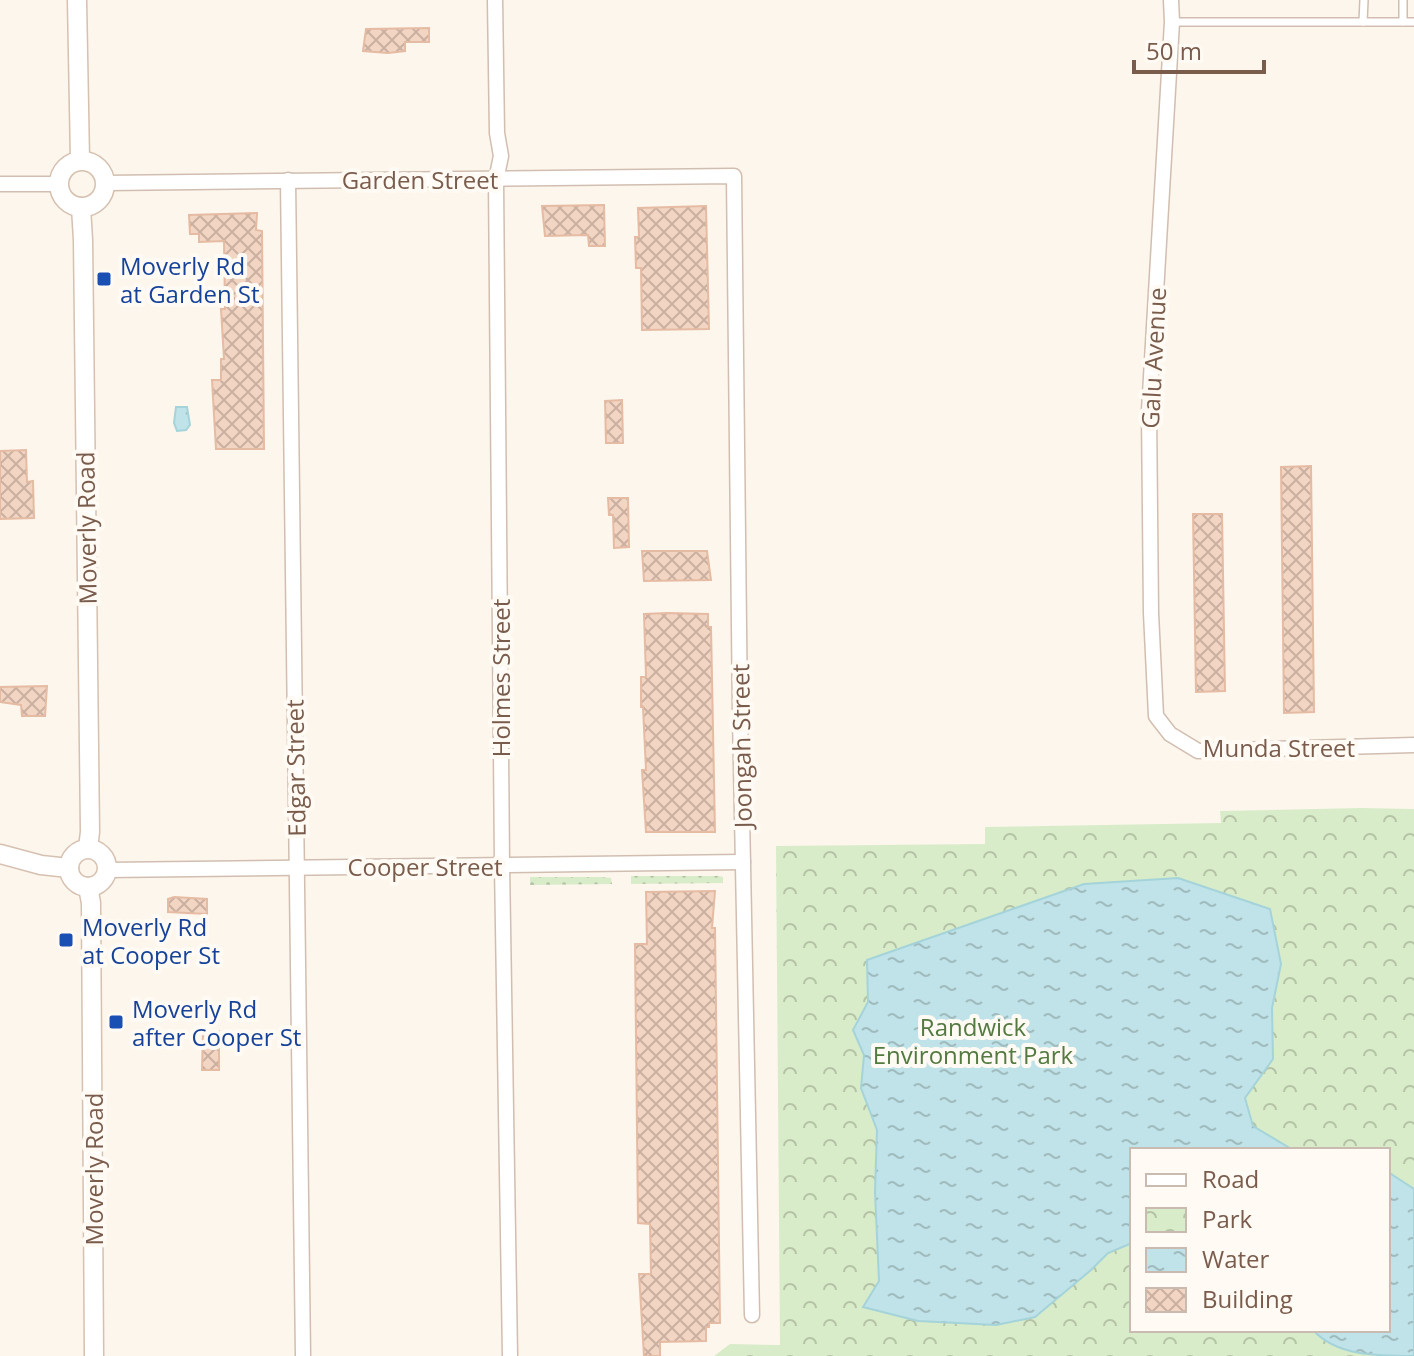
<svg xmlns="http://www.w3.org/2000/svg" width="1414" height="1356" font-family="'Open Sans',sans-serif">
	<style>
		.grass { fill: url(#grass-dots) }
		.park { fill: url(#park-crowns); fill-rule: evenodd }
		.water { fill: url(#water-ripples); stroke: #a5d3da; stroke-width: 2 }
		.building { fill: url(#building-cross-hatch); stroke: #e6bba3; stroke-width: 2 }
		.lines { fill: none; stroke-linecap: round; stroke-linejoin: round }
		.lane-casing { stroke: #d1beb0; stroke-width: 10 }
		.street-casing { stroke: #d1beb0; stroke-width: 17 }
		.secondary-casing { stroke: #d6c0b0; stroke-width: 21 }
		.lane { stroke: #fff; stroke-width: 7 }
		.street { stroke: #fff; stroke-width: 14 }
		.secondary { stroke: #fff; stroke-width: 18 }
		.transit-dot { fill: #1a4fb4; stroke: #fffaf3; stroke-width: 3 }
		.labels { text-anchor: middle; dominant-baseline: central; stroke-width: 8; stroke-linejoin: round; paint-order: stroke }
		.street-label { font-size: 24px; fill: #7a5c4d; stroke: #fffaf3 }
		.transit-label { font-size: 24px; fill: #164399; stroke: #fffaf3; text-anchor: start }
		.park-label { font-size: 24px; fill: #537a41; stroke: #fffaf3 }
	</style>
	<defs>
		<pattern id="grass-dots" width="8" height="8" patternUnits="userSpaceOnUse" patternTransform="scale(2)"><rect width="8" height="8" fill="#d8ecc9"/><path d="M2 2h.1M6 6h.1" fill="none" stroke="#b4c2a5" stroke-width="1.8" stroke-linecap="round"/></pattern>
		<pattern id="park-crowns" width="20" height="18" patternUnits="userSpaceOnUse" patternTransform="scale(2)"><rect width="20" height="18" fill="#d8ecc9"/><path d="M2 6a3 3 0 1 1 6 0M12 15a3 3 0 1 1 6 0" fill="none" stroke="#b4c2a5"/></pattern>
		<pattern id="water-ripples" width="26" height="14" patternUnits="userSpaceOnUse" patternTransform="scale(2)"><rect width="26" height="14" fill="#bfe3e8"/><path d="M2 4q2-2 4 0t4 0M15 11q2-2 4 0t4 0" fill="none" stroke="#a0bbbe"/></pattern>
		<pattern id="building-cross-hatch" width="8" height="8" patternUnits="userSpaceOnUse" patternTransform="scale(2)"><rect width="8" height="8" fill="#f3d5c3"/><path d="M0 0l8 8M0 8l8-8" fill="none" stroke="#cab0a1"/></pattern>
	</defs>
	<rect width="100%" height="100%" fill="#fdf6ec"/>
	<g class="grass">
		<path d="M631 876H719L723 877V883L631 884Z"/>
		<path d="M530 877H602L611 878 612 884 530 885Z"/>
	</g>
	<path class="park" d="M1361 808 1414 809V1356H714L730 1344 780 1345 776 846 985 844V827L1221 823 1220 811ZM1132 1150H1388V1330H1132Z"/>
	<g class="water">
		<path d="M176 407H187L190 425 186 430 177 431 174 423Z"/>
		<path d="M1178 878 1270 909 1281 964 1272 1008 1273 1059 1245 1098 1253 1126 1293 1150H1132V1243L1108 1253 1091 1270 1035 1317 996 1325 918 1321 863 1307 879 1281 875 1192 877 1130 861 1088 864 1055 853 1030 868 1002 867 960 1084 884Z"/>
		<path d="M1388 1172 1414 1189V1356C1378 1356 1336 1356 1313 1330H1388Z"/>
	</g>
	<g class="building">
		<path d="M429 28V42H405V51L388 53 363 51 366 29Z"/>
		<path d="M604 205 605 246H589L588 235 545 236 542 206Z"/>
		<path d="M706 206 709 329 642 330 641 268H636L635 237H639L638 208Z"/>
		<path d="M257 213 256 230 262 231 264 449H216L212 380H221V359H224L221 309H225L224 241 199 242V234H190L189 215Z"/>
		<path d="M622 400 623 443H606L605 401Z"/>
		<path d="M26 450 27 482 33 481 34 518 0 519V451Z"/>
		<path d="M1311 466 1314 712 1284 713 1281 467Z"/>
		<path d="M608 498H628L629 547 614 548 613 515H609Z"/>
		<path d="M1193 514H1222L1225 691 1196 692Z"/>
		<path d="M642 551H707L711 580 644 581Z"/>
		<path d="M668 613 708 614V627H711L715 832H646L642 770H646L643 707H641V677H646L644 614Z"/>
		<path d="M47 686 45 716H22L21 705 0 702V687Z"/>
		<path d="M715 891 712 928H715L720 1323H709V1327H706V1341L660 1342V1356H644L639 1274H651L650 1224 638 1223 635 944H647L646 892Z"/>
		<path d="M174 897 207 899V914L168 912V899Z"/>
		<path d="M203 1031H219V1070H202Z"/>
	</g>
	<g class="lines">
		<defs>
			<g id="lane">
				<path d="M1172 22H1414"/>
				<path d="M1363 22 1364 0"/>
				<path d="M1403 22V0"/>
			</g>
			<g id="street">
				<path d="M495 0 497 133 501 156 496 180 502 865 510 1356"/>
				<path d="M1171 0 1172 22 1149 411 1151 613 1156 716 1170 734 1198 751 1414 745"/>
				<path d="M288 180 303 1356"/>
				<path d="M106 183 734 176 740 716 752 1315"/>
				<path d="M0 184H59"/>
				<path d="M107 870 743 862"/>
			</g>
			<g id="secondary">
				<path d="M77 0 80 160"/>
				<circle cx="82" cy="184" r="23"/>
				<path d="M81 207 83 240 90 832 88 848"/>
				<circle cx="88" cy="868" r="19"/>
				<path d="M0 854 41 865 69 868"/>
				<path d="M88 887 91 903 94 1356"/>
			</g>
		</defs>
		<use href="#lane" class="lane-casing"/>
		<use href="#street" class="street-casing"/>
		<use href="#secondary" class="secondary-casing"/>
		<use href="#lane" class="lane"/>
		<use href="#street" class="street"/>
		<use href="#secondary" class="secondary"/>
	</g>
	<g class="transit-dot">
		<rect x="96" y="271" width="16" height="16" rx="4"/>
		<rect x="58" y="932" width="16" height="16" rx="4"/>
		<rect x="108" y="1014" width="16" height="16" rx="4"/>
	</g>
	<g class="labels">
		<g class="street-label">
			<text x="420" y="179">Garden Street</text>
			<text transform="translate(1153 358) rotate(-87)">Galu Avenue</text>
			<text transform="translate(86 528) rotate(-91)">Moverly Road</text>
			<text transform="translate(500 678) rotate(-90)">Holmes Street</text>
			<text transform="translate(741 746) rotate(-91)">Joongah Street</text>
			<text x="1279" y="747">Munda Street</text>
			<text transform="translate(295 768) rotate(-91)">Edgar Street</text>
			<text x="425" y="866">Cooper Street</text>
			<text transform="translate(93 1169) rotate(-90)">Moverly Road</text>
		</g>
		<g class="transit-label">
			<text x="120" y="265">Moverly Rd<tspan x="120" dy="28">at Garden St</tspan></text>
			<text x="82" y="926">Moverly Rd<tspan x="82" dy="28">at Cooper St</tspan></text>
			<text x="132" y="1008">Moverly Rd<tspan x="132" dy="28">after Cooper St</tspan></text>
		</g>
		<g class="park-label">
			<text x="973" y="1026">Randwick<tspan x="973" dy="28">Environment Park</tspan></text>
		</g>
	</g>
	<rect x="1130" y="1148" width="260" height="184" fill="#fffaf3" stroke="#cabbb1" stroke-width="2"/>
	<rect x="1146" y="1174" width="40" height="12" fill="#ffffff" stroke="#cabbb1" stroke-width="2"/>
	<text x="1202" y="1188" font-size="24" fill="#7a5c4d">Road</text>
	<rect x="1146" y="1208" width="40" height="24" fill="url(#park-crowns)" stroke="#cabbb1" stroke-width="2"/>
	<text x="1202" y="1228" font-size="24" fill="#7a5c4d">Park</text>
	<rect x="1146" y="1248" width="40" height="24" fill="url(#water-ripples)" stroke="#cabbb1" stroke-width="2"/>
	<text x="1202" y="1268" font-size="24" fill="#7a5c4d">Water</text>
	<rect x="1146" y="1288" width="40" height="24" fill="url(#building-cross-hatch)" stroke="#cabbb1" stroke-width="2"/>
	<text x="1202" y="1308" font-size="24" fill="#7a5c4d">Building</text>
	<path d="M1134 60v12h130v-12" fill="none" stroke="#7a5c4d" stroke-width="4"/>
	<text x="1146" y="60" font-size="24" fill="#7a5c4d" stroke="#fffaf3" stroke-width="6" paint-order="stroke">50 m</text>
</svg>
